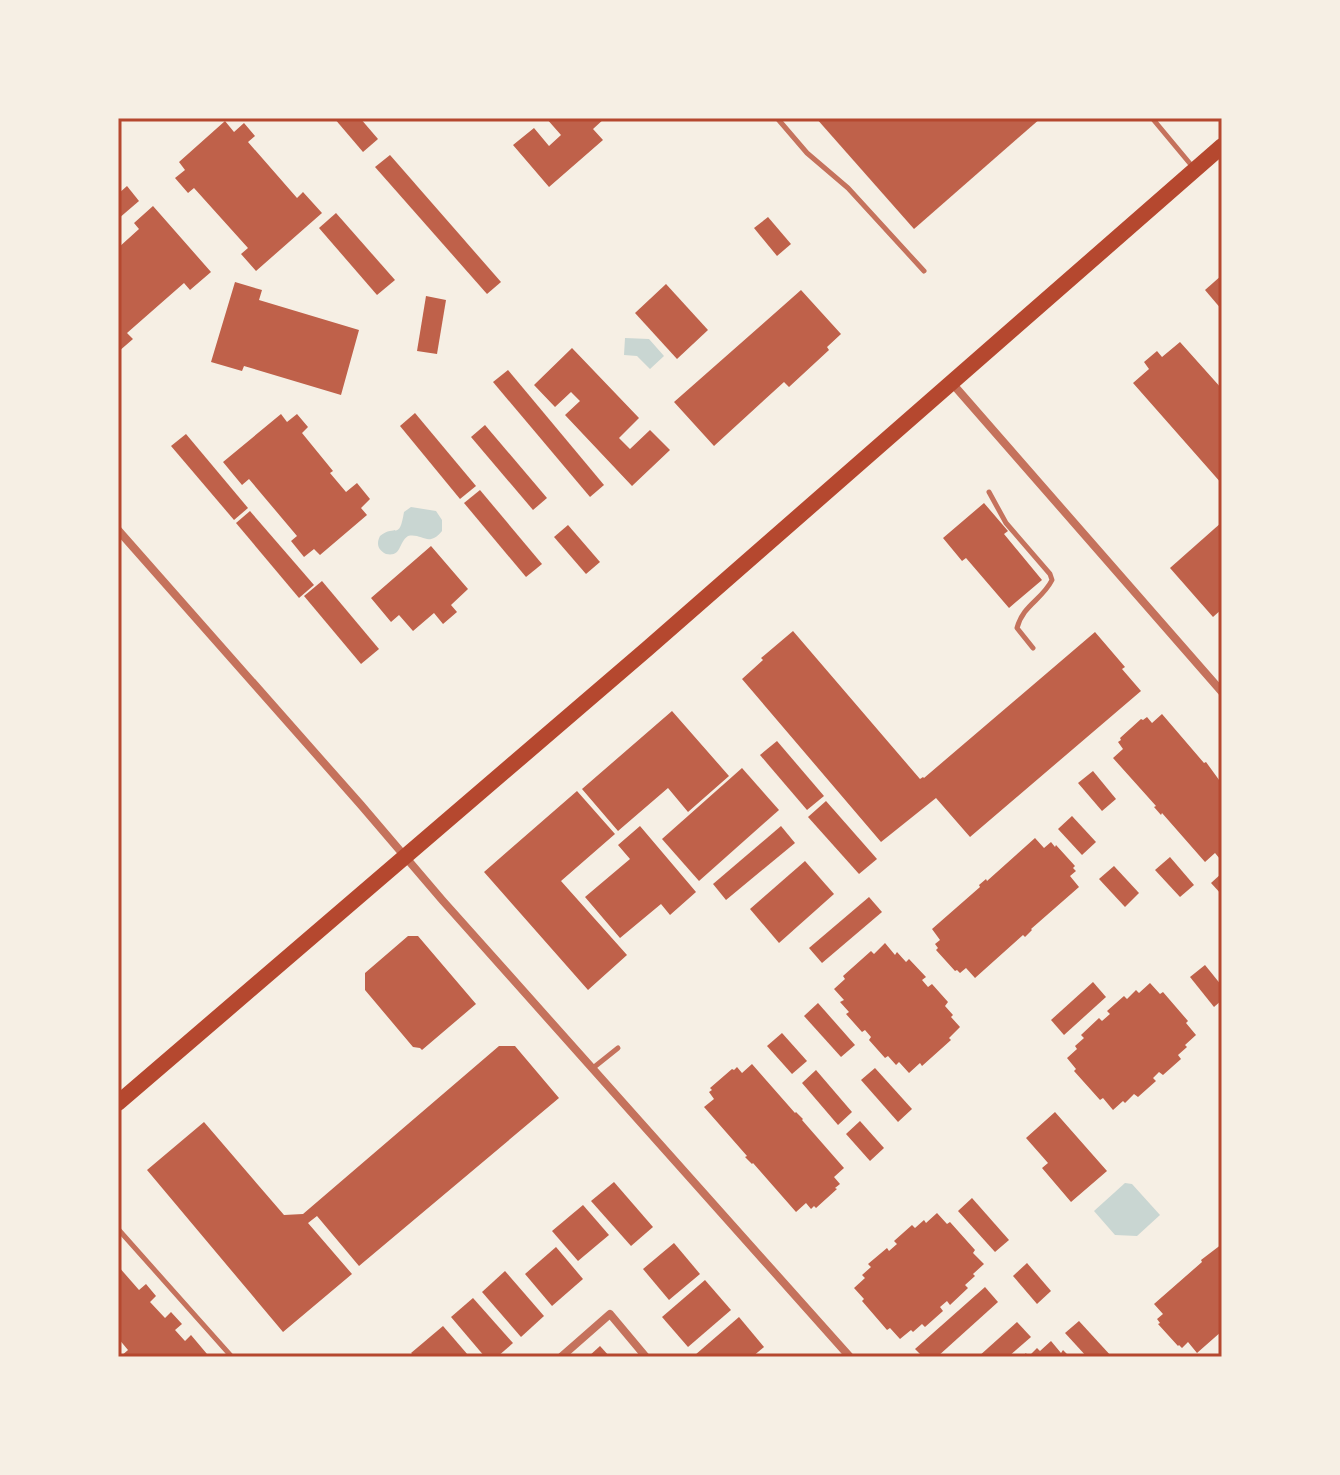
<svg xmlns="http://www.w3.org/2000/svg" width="1340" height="1475" font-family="'PT Sans Narrow',sans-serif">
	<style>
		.water { fill: #c9d6d2 }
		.building { fill: #bf614a }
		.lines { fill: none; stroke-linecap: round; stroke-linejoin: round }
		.service { stroke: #c5725c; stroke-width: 5 }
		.minor { stroke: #c5725c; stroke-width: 8 }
		.secondary { stroke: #b5482f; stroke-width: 16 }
		.neatline { fill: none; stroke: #b5482f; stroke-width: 3 }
	</style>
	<rect width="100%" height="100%" fill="#f6efe4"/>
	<g class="water">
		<path d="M625 338 649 339 664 356 650 369 637 356 624 355Z"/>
		<path d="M411 507 436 511 442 520V531C428 548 423 533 408 536 398 543 402 557 386 554 378 550 376 544 380 536 396 523 399 542 404 512Z"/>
		<path d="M1125 1183 1132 1184 1160 1215 1137 1236 1115 1235 1094 1211Z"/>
	</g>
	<g class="building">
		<path d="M334 118H360L378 139 363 152Z"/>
		<path d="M546 118H605L593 129 603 140 549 187 513 145 534 128 549 146 561 135Z"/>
		<path d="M816 118H1041L914 229Z"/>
		<path d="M225 121 234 132 244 123 255 136 248 142 297 198 303 192 322 213 256 271 241 254 248 248 194 188 188 193 175 178 185 170 179 162Z"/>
		<path d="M390 155 501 282 487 294 375 167Z"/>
		<path d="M127 186 139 201 118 219V194Z"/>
		<path d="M153 206 211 272 190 290 184 283 127 333 133 339 118 352V248L139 229 134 223Z"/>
		<path d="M336 213 395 280 377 295 319 228Z"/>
		<path d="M768 217 791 244 777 256 754 228Z"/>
		<path d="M1222 275V310L1205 290Z"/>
		<path d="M235 282 262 290 259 300 359 330 341 395 244 366 242 371 211 362Z"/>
		<path d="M666 284 708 330 677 359 635 313Z"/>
		<path d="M801 290 841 334 827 347 829 350 789 387 784 382 714 446 674 402Z"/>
		<path d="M426 296 446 300 437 354 417 351Z"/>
		<path d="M1180 342 1222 389V484L1133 383 1149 369 1144 362 1157 351 1162 357Z"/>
		<path d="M572 348 639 418 619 438 630 449 650 430 670 450 632 486 565 415 580 401 571 392 555 407 534 385Z"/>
		<path d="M508 370 604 485 590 497 493 382Z"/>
		<path d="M415 413 476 486 460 499 400 426Z"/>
		<path d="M281 414 287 422 297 414 308 427 302 433 333 471 330 473 346 492 357 483 370 499 361 508 367 515 320 555 314 549 304 557 291 541 297 536 249 479 242 485 223 462Z"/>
		<path d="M485 425 547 498 533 510 471 437Z"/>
		<path d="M186 434 248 508 234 520 171 446Z"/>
		<path d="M480 490 542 564 526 577 464 503Z"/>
		<path d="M984 503 1008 531 1004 534 1042 580 1009 608 966 558 962 561 943 538Z"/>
		<path d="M250 511 314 585 299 598 236 523Z"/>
		<path d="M1222 522V609L1213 617 1170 568Z"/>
		<path d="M568 525 600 562 586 574 554 537Z"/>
		<path d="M431 546 468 589 451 605 457 612 443 624 434 613 413 631 399 615 391 622 371 598Z"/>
		<path d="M322 581 379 649 361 664 304 596Z"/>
		<path d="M793 631 920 779 923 777 924 778 1095 632 1125 667 1122 669 1141 691 970 837 936 798 881 842 742 679 763 660 761 658Z"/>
		<path d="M672 711 729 776 688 812 668 788 618 831 582 789Z"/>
		<path d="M1162 714 1204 763 1206 762 1222 784V858L1220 859 1215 853 1205 862 1162 813 1161 815 1154 807 1156 806 1113 758 1123 749 1118 742 1121 740 1120 738 1141 719 1143 720 1147 717 1152 723Z"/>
		<path d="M777 741 824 796 807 810 760 755Z"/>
		<path d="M742 768 779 810 699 881 662 839Z"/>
		<path d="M1093 771 1116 799 1102 811 1078 783Z"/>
		<path d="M577 791 615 834 561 881 627 955 588 990 484 872Z"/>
		<path d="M826 801 877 859 859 874 808 817Z"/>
		<path d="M1072 816 1096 842 1082 855 1058 829Z"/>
		<path d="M640 826 696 892 670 915 661 904 620 938 585 897 630 859 618 845Z"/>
		<path d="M781 826 795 843 726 900 713 884Z"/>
		<path d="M1035 838 1044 848 1051 842 1055 847 1056 845 1075 866 1073 868 1076 871 1070 876 1079 887 1031 929 1032 930 1025 937 1023 935 975 978 966 968 960 973 957 970 955 971 936 950 938 948 935 944 940 940 932 929 980 887 979 885 986 879 987 881Z"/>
		<path d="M1170 857 1194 885 1180 897 1155 870Z"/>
		<path d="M805 861 834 894 779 943 750 909Z"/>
		<path d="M1114 866 1139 893 1125 907 1099 879Z"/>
		<path d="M1222 873V895L1211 883Z"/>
		<path d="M869 897 882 912 822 963 809 948Z"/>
		<path d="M408 936H418L476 1004 422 1050 420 1048 413 1047 365 990V973Z"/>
		<path d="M885 943 895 955 897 952 906 962 909 959 926 977 922 980 928 987 932 984 948 1002 945 1006 953 1015 951 1017 960 1027 949 1038 951 1040 922 1066 920 1063 909 1073 899 1062 896 1065 888 1056 885 1058 869 1040 871 1037 865 1030 862 1032 846 1014 849 1012 840 1002 844 1000 834 989 845 979 843 976 871 951 874 954Z"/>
		<path d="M1205 965 1222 986V1000L1214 1007 1190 977Z"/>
		<path d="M1093 982 1106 997 1064 1035 1051 1020Z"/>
		<path d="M1150 983 1160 994 1163 992 1188 1021 1186 1023 1196 1035 1185 1045 1187 1047 1178 1055 1181 1059 1163 1075 1159 1072 1153 1078 1156 1081 1138 1097 1134 1094 1125 1103 1123 1101 1113 1110 1103 1098 1100 1100 1074 1071 1076 1069 1067 1058 1077 1049 1075 1046 1084 1038 1081 1035 1099 1018 1102 1021 1110 1014 1107 1011 1124 996 1127 999 1136 990 1139 993Z"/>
		<path d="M818 1003 855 1045 841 1057 804 1016Z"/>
		<path d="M782 1033 807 1061 792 1074 767 1046Z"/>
		<path d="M499 1046H515L559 1098 359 1266 317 1216 308 1223 352 1274 283 1332 147 1170 204 1122 284 1215 303 1214Z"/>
		<path d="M752 1064 795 1113 796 1112 803 1119 802 1120 844 1168 834 1177 840 1184 835 1188 837 1189 816 1208 814 1206 811 1209 806 1203 796 1212 753 1163 752 1164 745 1157 747 1156 704 1107 714 1099 709 1092 712 1090 710 1088 732 1069 734 1070 737 1067 742 1073Z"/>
		<path d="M875 1068 912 1109 898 1122 861 1080Z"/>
		<path d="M816 1070 852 1112 838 1125 802 1083Z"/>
		<path d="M1055 1112 1107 1171 1071 1202 1042 1168 1048 1163 1026 1138Z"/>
		<path d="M860 1121 884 1148 870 1161 846 1134Z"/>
		<path d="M614 1182 653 1227 631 1246 591 1201Z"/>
		<path d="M972 1198 1009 1240 995 1252 958 1211Z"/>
		<path d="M583 1205 609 1235 578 1261 552 1231Z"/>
		<path d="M937 1213 947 1224 950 1222 975 1250 973 1253 984 1264 973 1274 975 1276 965 1285 968 1288 950 1305 947 1301 940 1307 943 1311 925 1327 922 1324 913 1332 911 1330 900 1339 890 1328 887 1330 862 1301 864 1299 854 1288 865 1278 862 1275 871 1267 868 1264 887 1248 889 1251 897 1244 894 1241 912 1225 915 1228 924 1220 926 1223Z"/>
		<path d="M674 1243 700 1274 669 1300 643 1269Z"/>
		<path d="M1222 1244V1331L1197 1353 1188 1342 1182 1348 1179 1345 1178 1346 1158 1324 1160 1323 1157 1319 1163 1314 1154 1304 1202 1262 1201 1260Z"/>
		<path d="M556 1247 583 1279 552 1306 525 1274Z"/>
		<path d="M1027 1263 1051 1291 1037 1304 1013 1276Z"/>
		<path d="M118 1266 139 1290 146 1284 156 1296 150 1302 165 1318 171 1312 182 1324 175 1330 185 1341 191 1335 207 1354 203 1357H120L128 1350 118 1338Z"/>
		<path d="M505 1271 544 1316 521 1337 482 1292Z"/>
		<path d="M705 1280 731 1310 688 1347 662 1317Z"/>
		<path d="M985 1287 998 1302 937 1357H923L915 1349Z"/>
		<path d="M473 1298 513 1343 497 1357H485L451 1317Z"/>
		<path d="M739 1317 764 1347 752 1357H697L695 1355Z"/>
		<path d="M1079 1321 1112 1357H1087L1065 1333Z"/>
		<path d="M1017 1322 1031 1337 1008 1357H978Z"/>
		<path d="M443 1326 468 1355 465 1357H415L411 1353Z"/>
		<path d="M1051 1341 1061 1353 1063 1350 1070 1357H1022L1026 1353 1028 1357 1037 1348 1040 1351Z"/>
		<path d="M600 1346 610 1357H588Z"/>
	</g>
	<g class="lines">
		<g class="service">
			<path d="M777 118 807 153 848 188 924 271"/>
			<path d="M1152 118 1192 166"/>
			<path d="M989 492 1006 523 1050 574 1052 580C1042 600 1023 605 1017 628L1033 648"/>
			<path d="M593 1068 618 1048"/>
			<path d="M118 1229 232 1357"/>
		</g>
		<g class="minor">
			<path d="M951 382 1222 692"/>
			<path d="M118 530 361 805 443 901 850 1357"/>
			<path d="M561 1357 610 1314 646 1357"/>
		</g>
		<path class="secondary" d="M118 1103 647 649 1222 146"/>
	</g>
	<rect width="1340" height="1475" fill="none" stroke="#f6efe4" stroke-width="240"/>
	<rect x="120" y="120" width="1100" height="1235" class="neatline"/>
</svg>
